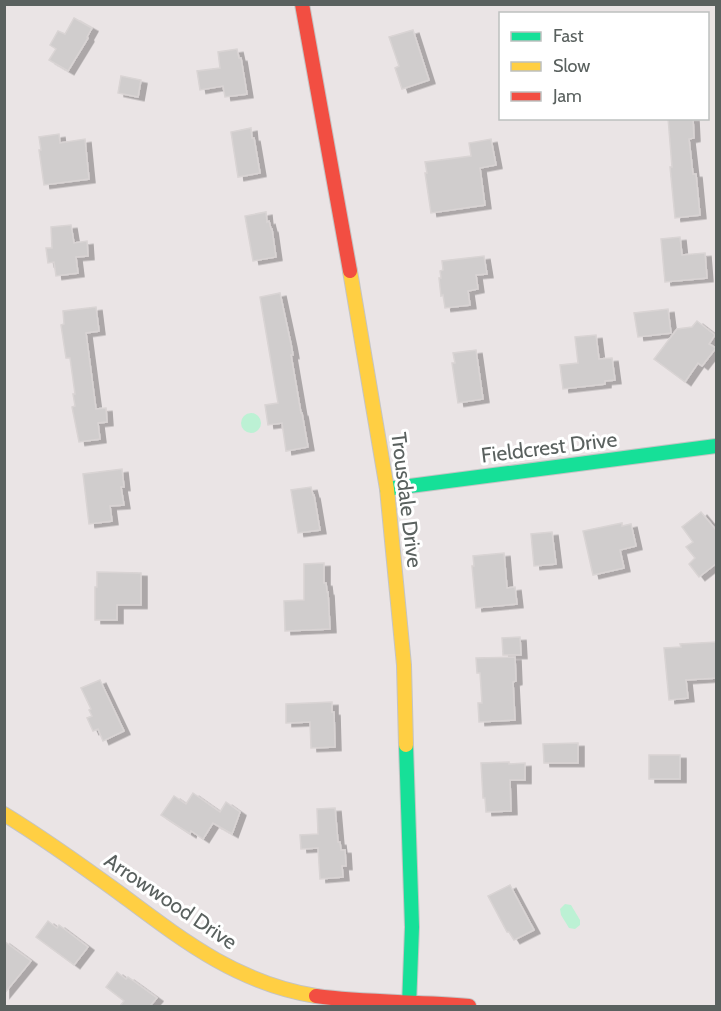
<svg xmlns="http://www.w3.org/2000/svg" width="721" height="1011" font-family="Cabin,sans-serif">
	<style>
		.water { fill: #bcf1d4 }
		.building { fill: #d0cdcd; stroke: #d9d4d4; stroke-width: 1.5; filter: url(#shadow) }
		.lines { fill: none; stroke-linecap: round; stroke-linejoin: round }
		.fast-casing { stroke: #c4c4c4; stroke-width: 16 }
		.slow-casing { stroke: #c4c4c4; stroke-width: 16 }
		.jam-casing { stroke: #c4c4c4; stroke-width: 16 }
		.fast { stroke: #16e098; stroke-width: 14 }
		.slow { stroke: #ffcf43; stroke-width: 14 }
		.jam { stroke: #f24e42; stroke-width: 14 }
		.labels { text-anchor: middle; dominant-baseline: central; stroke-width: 6; stroke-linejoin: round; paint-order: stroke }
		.street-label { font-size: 21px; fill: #5a615f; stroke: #fff }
	</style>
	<defs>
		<filter id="shadow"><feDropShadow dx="6" dy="3.5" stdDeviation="0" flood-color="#0004"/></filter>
	</defs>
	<rect width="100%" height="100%" fill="#eae4e5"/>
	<g class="water">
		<circle cx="251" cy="423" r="10"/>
		<path d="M565 904 571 905 580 920V925L575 929 569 928 561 915 560 909Z"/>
	</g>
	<g class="building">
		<path d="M74 18 92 28 87 37 88 38 68 71 49 60 56 49 50 45 58 31 65 34Z"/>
		<path d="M413 30 429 80 402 89 395 68 399 66 389 37Z"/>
		<path d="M237 49 239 58H241L247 94 225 97 223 86 200 90 197 71 220 68 218 52Z"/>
		<path d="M121 76 141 80 138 97 118 93Z"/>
		<path d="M668 118H693L694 138 689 139 693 174H696L700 215 675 218 670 167H672Z"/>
		<path d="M251 128 252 138H254L260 173 238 177 231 132Z"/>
		<path d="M59 134 60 143 85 139 89 179 44 185 39 150H41L39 137Z"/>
		<path d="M491 139 496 165 480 168 485 205 431 213 425 173H427L425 162 471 156 469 143Z"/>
		<path d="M266 212 267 222 269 221 271 229H272L276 257 253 261 245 216Z"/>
		<path d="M71 225 74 243 87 241 88 256 76 257 78 273 56 276 54 262 48 263 46 248H52L51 227Z"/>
		<path d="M680 237 682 255 705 253 707 278 665 282 661 239Z"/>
		<path d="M484 256 487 274 476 275 478 289 468 291 470 305 445 308 443 295 441 296 439 278H441L440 271 443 270 442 261Z"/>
		<path d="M280 293 291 344 293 355H291L301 413H302L308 447 286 451 282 423 268 425 265 405 278 403 260 297Z"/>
		<path d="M96 307 99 331 86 333 96 409 106 408 107 422 98 423 100 439 79 442 72 407 75 406 73 394H75L70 358H66L61 325 64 324 63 311Z"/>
		<path d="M668 309 671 333 638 337 634 313Z"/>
		<path d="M697 321 715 335 709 344 716 348 702 366 698 363 685 382 654 359 677 329 692 327Z"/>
		<path d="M596 335 599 359 612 358 615 380 605 381V384L563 389 560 365 578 363 575 337Z"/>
		<path d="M476 350 483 399 458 403 452 363H455L453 353Z"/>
		<path d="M122 469 124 487H121L124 505 110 506 112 521 89 524 83 474Z"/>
		<path d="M311 487 313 495H314L320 530 298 533 291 490Z"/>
		<path d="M701 512 717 531V563L699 577 689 564 695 558 686 547 693 542 682 527Z"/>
		<path d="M622 523V526L631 524 636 546 620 550 624 568 593 575 583 531Z"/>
		<path d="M552 532 556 564 534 566 531 534Z"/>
		<path d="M504 553 507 588 515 587 517 604 476 608 472 566H474L473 556Z"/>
		<path d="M324 563V583H326L327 592H328L330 629 285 631 284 601 304 600V564Z"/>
		<path d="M97 572 141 573V605H117V620H95V587H97Z"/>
		<path d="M520 637 521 655H503L502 638Z"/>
		<path d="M717 642V678L686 680 688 698 669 700 664 648 681 647 680 644Z"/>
		<path d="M515 657 516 681 513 682 515 720 479 722 478 703H482L480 673H477L476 658Z"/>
		<path d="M100 680 124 731 103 741 98 729 93 731 87 718 92 716 89 710 91 709 81 688Z"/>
		<path d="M332 702V712H334L335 747 311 748 310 722 286 723V704Z"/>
		<path d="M578 743V763H544L543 744Z"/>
		<rect x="649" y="755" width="31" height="24"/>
		<path d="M509 762V764L525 763V780H510L511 811 486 812 485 798H483L481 763Z"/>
		<path d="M193 793 220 812 226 802 240 812 232 834 213 823 203 839 191 831 190 834 161 815 174 796 186 804Z"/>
		<path d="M335 808 338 842H340L341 850H345L346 866H342L343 877 320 879 318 848 301 849 300 835 318 834 317 809Z"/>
		<path d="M510 885 534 930 514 940 509 932H507L488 896Z"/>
		<path d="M48 921 57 928 59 925 88 947 74 965 36 937Z"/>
		<path d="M4 941 31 961 4 994Z"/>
		<path d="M117 972 126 979 128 977 157 998 150 1006H120L124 1001 106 987Z"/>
	</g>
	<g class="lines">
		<defs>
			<g id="fast">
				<path d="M387 489 716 446"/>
				<path d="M406 745 412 927 409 1006"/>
			</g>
			<g id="slow">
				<path d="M350 271 387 489 404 665 406 745"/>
				<path d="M4 814C43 838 81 865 118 892 181 939 236 983 316 996"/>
			</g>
			<g id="jam">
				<path d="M302 4 350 271"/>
				<path d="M316 996C366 1003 418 1001 469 1006"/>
			</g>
		</defs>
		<use href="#fast" class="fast-casing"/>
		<use href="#slow" class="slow-casing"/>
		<use href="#jam" class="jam-casing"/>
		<use href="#fast" class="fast"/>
		<use href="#slow" class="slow"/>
		<use href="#jam" class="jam"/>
	</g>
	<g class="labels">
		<g class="street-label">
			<text transform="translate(549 447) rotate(-7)">Fieldcrest Drive</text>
			<text transform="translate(407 500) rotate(83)">Trousdale Drive</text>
			<text transform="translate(171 901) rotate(34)">Arrowwood Drive</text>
		</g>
	</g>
	<rect width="721" height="1011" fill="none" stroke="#5a615f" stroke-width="12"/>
	<rect x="499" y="12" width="210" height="108" fill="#ffffff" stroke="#bdc0bf" stroke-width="1.5"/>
	<rect x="511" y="32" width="30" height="9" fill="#16e098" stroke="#bdc0bf" stroke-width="1.5"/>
	<text x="553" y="42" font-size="18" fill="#5a615f">Fast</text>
	<rect x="511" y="62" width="30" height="9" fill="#ffcf43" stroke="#bdc0bf" stroke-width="1.5"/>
	<text x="553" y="72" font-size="18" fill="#5a615f">Slow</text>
	<rect x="511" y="92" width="30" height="9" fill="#f24e42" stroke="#bdc0bf" stroke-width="1.5"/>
	<text x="553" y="102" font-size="18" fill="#5a615f">Jam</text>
</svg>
